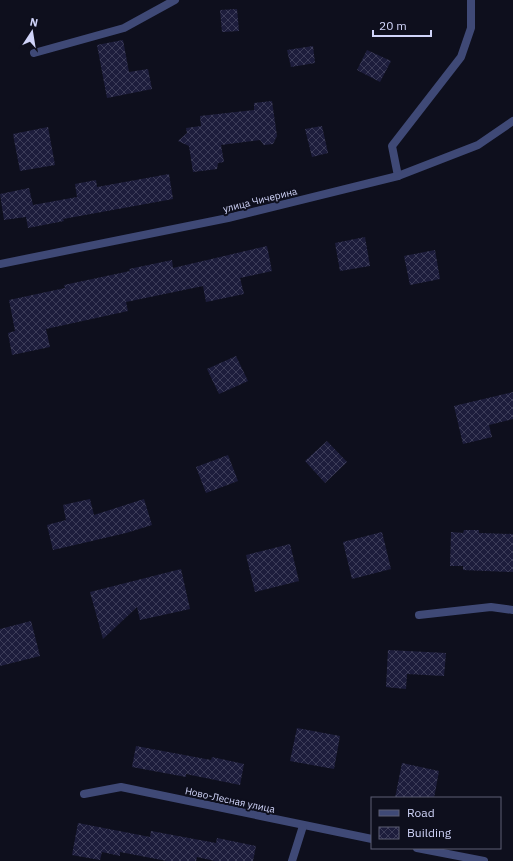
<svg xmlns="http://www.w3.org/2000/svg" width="513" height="861" font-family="'IBM Plex Sans',sans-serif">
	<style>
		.building { fill: url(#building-cross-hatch) }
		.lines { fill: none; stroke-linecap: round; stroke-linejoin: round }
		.service { stroke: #3f4976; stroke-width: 8 }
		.minor { stroke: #3f4976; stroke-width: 8 }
		.tertiary { stroke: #3f4976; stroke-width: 8 }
		.labels { text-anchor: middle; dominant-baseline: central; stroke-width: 4; stroke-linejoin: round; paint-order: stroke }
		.street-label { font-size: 10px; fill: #d0d4f9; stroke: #0e0f1d }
	</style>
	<defs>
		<pattern id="building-cross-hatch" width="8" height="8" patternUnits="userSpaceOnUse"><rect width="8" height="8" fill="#1d1d3c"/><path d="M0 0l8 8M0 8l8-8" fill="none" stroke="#3d3d59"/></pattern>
	</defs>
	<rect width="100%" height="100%" fill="#0e0f1d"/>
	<g class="building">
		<path d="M237 9 239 31 222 32 220 10Z"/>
		<path d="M123 40 129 72 148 69 152 89 107 98 97 45Z"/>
		<path d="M313 46 315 63 291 67 287 50Z"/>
		<path d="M367 50 391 61 380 82 357 70Z"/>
		<path d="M272 101 277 136 273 144 264 145 260 140 221 145 224 162 218 163 217 169 193 172 189 146 178 141 187 133 186 128 201 126 200 116 254 110V103Z"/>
		<path d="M322 126 328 153 312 157 305 129Z"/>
		<path d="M48 127 55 165 20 171 13 134Z"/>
		<path d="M169 174 173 199 63 219 64 221 28 228 26 217 4 220 0 194 29 188 33 205 77 197 75 184 96 180 97 187Z"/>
		<path d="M365 237 370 266 340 271 335 243Z"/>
		<path d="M267 246 272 271 240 278 244 294 206 302 203 286 126 302 128 311 46 329 50 347 12 355 8 333 15 331 9 300 65 288 64 285 130 271 129 269 172 260 173 268Z"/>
		<path d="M435 250 440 279 410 285 404 256Z"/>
		<path d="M236 356 248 381 219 394 207 369Z"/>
		<path d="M513 392V419L489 425 492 437 463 444 454 406Z"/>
		<path d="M327 441 347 462 325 483 305 461Z"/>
		<path d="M228 455 238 481 206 493 196 467Z"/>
		<path d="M90 499 94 515 144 499 152 525 126 533 53 550 47 525 66 520 63 505Z"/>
		<path d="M464 530H479V533L513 534V572L463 570V566H450L451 532 463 533Z"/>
		<path d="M382 532 391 569 352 579 343 542Z"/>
		<path d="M290 544 299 581 255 592 246 555Z"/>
		<path d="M181 569 190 609 140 620 137 607 103 639 90 592Z"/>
		<path d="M31 621 40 656 0 666V629Z"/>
		<path d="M388 650 446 653 444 676 407 674 406 689 386 687Z"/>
		<path d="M297 728 340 736 334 769 290 761Z"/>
		<path d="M136 746 211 760 212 757 244 764 240 785 186 774V777L132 767Z"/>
		<path d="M402 763 439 771 434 798H395Z"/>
		<path d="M78 823 150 837 151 831 216 843 217 838 256 846 253 861H215L197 857 196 861H167L120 852V856L102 852 100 860 72 855Z"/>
	</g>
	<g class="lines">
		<g class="service">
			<path d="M398 176 392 146 461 57 471 28V0"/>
			<path d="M419 615 491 607 513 610"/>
		</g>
		<g class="minor">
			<path d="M34 53 124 28 175 0"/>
			<path d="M84 794 121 787 372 839"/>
			<path d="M417 848 484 861"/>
			<path d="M292 861 303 826"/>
		</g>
		<path class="tertiary" d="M0 264 228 218 398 176 478 145 513 121"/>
	</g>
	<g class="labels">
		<g class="street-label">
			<text transform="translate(260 200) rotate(-14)">улица Чичерина</text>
			<text transform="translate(230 800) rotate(12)">Ново-Лесная улица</text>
		</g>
	</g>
	<rect x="371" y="797" width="130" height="52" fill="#0e0f1d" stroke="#5c5e75"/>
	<rect x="379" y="810" width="20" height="6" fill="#3f4976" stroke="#5c5e75"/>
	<text x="407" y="817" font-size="12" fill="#d0d4f9">Road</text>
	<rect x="379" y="827" width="20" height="12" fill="url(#building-cross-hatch)" stroke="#5c5e75"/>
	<text x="407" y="837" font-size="12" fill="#d0d4f9">Building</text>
	<g transform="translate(32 32) rotate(12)" stroke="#0e0f1d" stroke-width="3" paint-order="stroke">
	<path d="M0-3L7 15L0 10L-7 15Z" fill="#d0d4f9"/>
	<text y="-6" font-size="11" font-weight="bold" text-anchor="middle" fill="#d0d4f9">N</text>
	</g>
	<path d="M373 30v6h58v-6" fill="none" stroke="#d0d4f9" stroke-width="2"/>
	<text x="379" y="30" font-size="12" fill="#d0d4f9" stroke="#0e0f1d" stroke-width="3" paint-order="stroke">20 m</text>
</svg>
